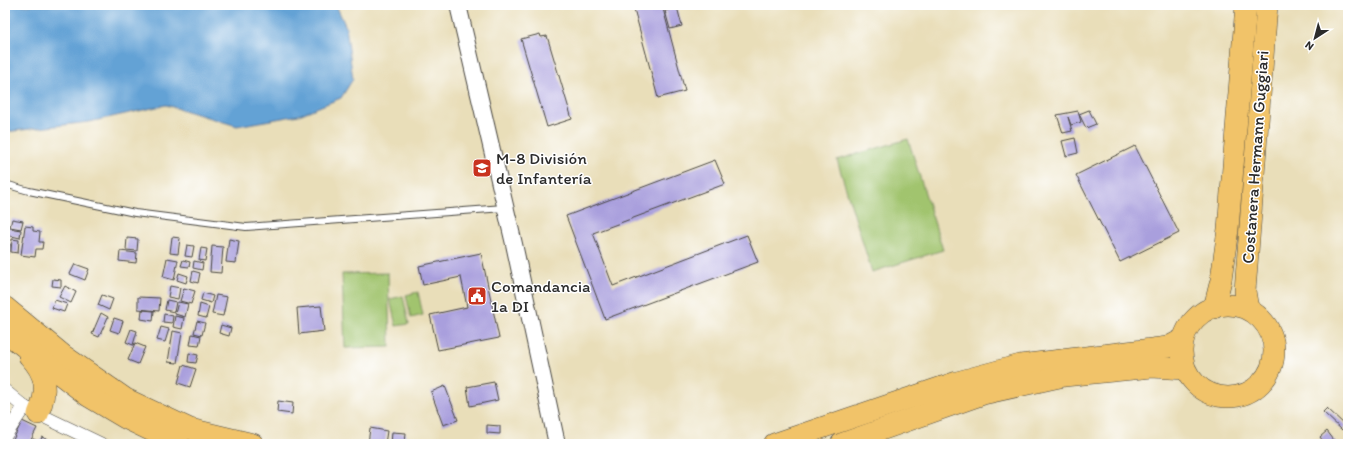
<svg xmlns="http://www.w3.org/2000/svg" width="1353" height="449" font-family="Itim,sans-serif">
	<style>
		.green { fill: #a1c46e; stroke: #66784c }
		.water { fill: #63a2d5; stroke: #476680 }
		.building { fill: #a99fdd }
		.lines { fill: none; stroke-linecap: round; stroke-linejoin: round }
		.service-casing { stroke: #484640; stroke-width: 8 }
		.minor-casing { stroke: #484640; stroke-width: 14 }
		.tertiary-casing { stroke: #484640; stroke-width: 18 }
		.trunk-casing { stroke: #484640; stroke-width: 22 }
		.service { stroke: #fff; stroke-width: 6 }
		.minor { stroke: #fff; stroke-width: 13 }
		.tertiary { stroke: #fff; stroke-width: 16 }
		.trunk { stroke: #f1c369; stroke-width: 21 }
		.labels { text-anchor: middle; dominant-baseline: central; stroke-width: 3; stroke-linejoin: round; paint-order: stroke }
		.street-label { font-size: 17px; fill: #2b2b2b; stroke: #fff }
		.poi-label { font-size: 17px; fill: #2b2b2b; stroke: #fff; text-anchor: start }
	</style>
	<rect width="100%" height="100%" fill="#fff"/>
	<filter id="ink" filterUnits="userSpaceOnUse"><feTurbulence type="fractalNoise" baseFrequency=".025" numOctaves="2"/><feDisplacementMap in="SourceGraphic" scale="8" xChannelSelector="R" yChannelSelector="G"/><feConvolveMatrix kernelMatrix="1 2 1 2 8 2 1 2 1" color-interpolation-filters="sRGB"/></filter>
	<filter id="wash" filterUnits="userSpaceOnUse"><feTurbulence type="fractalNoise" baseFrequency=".012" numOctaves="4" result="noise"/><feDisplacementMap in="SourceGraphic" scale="16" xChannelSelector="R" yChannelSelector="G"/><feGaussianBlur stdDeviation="0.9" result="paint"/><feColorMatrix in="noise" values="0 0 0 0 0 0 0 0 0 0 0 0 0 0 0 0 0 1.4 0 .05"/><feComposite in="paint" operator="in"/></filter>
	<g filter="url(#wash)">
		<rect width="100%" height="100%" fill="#e9deb9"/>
		<g class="green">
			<path d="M908 139 943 250 872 272 837 160Z"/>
			<path d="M388 273 390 347 345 348 342 274Z"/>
			<path d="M418 292 423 315 411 318 406 295Z"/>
			<path d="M403 296 409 324 396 326 390 299Z"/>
		</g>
		<path class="water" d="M5 5H336L346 27 353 79 341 98 299 115 237 126 166 105 89 122 5 132Z"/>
		<g id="blocks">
			<g class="building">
				<path d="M633 5H662L685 91 658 98Z"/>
				<path d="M677 7 682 26 670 29 665 11Z"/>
				<path d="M540 34 541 37 547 36 572 119 547 127 521 39Z"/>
				<path d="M1089 110 1096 124 1086 128 1079 114Z"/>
				<path d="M1078 111 1081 122 1071 125 1068 117 1072 131 1063 133 1057 115Z"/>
				<path d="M1075 138 1078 153 1066 156 1062 141Z"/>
				<path d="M1135 146 1179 233 1120 262 1076 175Z"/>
				<path d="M715 160 725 184 593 233 613 286 747 235 758 262 605 319 566 216Z"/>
				<path d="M12 219 23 221 21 229 10 227Z"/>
				<path d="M25 226 33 227V231L40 232 39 242H43L42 249H36L35 257 21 255Z"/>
				<path d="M8 228 21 230 20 238 7 235Z"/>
				<path d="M172 237 180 238 178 254 170 253Z"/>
				<path d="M127 238 138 239 137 251 126 250Z"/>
				<path d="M12 239 19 240 18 253 11 252Z"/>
				<path d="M229 239 239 241 236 263 226 262Z"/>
				<path d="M6 243 10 244 9 253 5 252Z"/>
				<path d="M187 245 194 246 192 257 185 256Z"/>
				<path d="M212 246 223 247 221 273 210 272Z"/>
				<path d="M201 248 207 249 205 261 199 260Z"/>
				<path d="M120 251 137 253 136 263 119 261Z"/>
				<path d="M481 253 499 338 438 350 430 315 467 307 461 277 423 285 419 266Z"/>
				<path d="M167 258 178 260 174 280 163 277Z"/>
				<path d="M183 260 190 262 189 267 181 266Z"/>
				<path d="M194 261 203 263 202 270 193 268Z"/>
				<path d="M75 264 89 269 85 280 70 274Z"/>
				<path d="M193 271 200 273 198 283 191 281Z"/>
				<path d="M179 273 188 276 186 283 177 280Z"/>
				<path d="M53 279 61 280V287L52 286Z"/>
				<path d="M65 286 76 292 71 303 59 297Z"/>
				<path d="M170 286 180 288 178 299 168 297Z"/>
				<path d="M184 288 195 291 191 304 180 301Z"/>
				<path d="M203 293 213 296 211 303 201 300Z"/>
				<path d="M102 295 113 299 109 310 98 305Z"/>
				<path d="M216 295 227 297 223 316 212 314Z"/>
				<path d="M138 297 160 298 159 311 138 309Z"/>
				<path d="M55 300 67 304 64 312 52 308Z"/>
				<path d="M167 300 176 302 174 312 165 310Z"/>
				<path d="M178 302 188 304 185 317 175 314Z"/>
				<path d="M200 304 209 307 206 318 198 316Z"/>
				<path d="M321 306 324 331 299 334 297 308Z"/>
				<path d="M142 310 154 311 153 321 141 319Z"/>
				<path d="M101 313 108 317 99 337 92 334Z"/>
				<path d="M164 314 173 316 172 323 163 322Z"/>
				<path d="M175 316 184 318 182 329 173 327Z"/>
				<path d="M114 318 123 321 119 333 110 330Z"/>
				<path d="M197 321 205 323 202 335 194 333Z"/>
				<path d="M221 325 231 328 229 336 219 333Z"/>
				<path d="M161 327 169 329 165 342 157 340Z"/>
				<path d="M131 329 137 331 133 345 126 342Z"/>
				<path d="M173 331 182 333 177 363 168 362Z"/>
				<path d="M192 334 201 336 199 346 190 345Z"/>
				<path d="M135 343 145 347 138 364 128 360Z"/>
				<path d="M189 353 198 355 196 363 188 362Z"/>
				<path d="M183 365 196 369 190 387 178 383Z"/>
				<path d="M494 382 498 400 470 406 467 387Z"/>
				<path d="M445 386 458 420 443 425 431 392Z"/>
				<path d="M278 401 293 403 292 414 277 412Z"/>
				<path d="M1327 408 1346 426 1342 430 1323 412Z"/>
				<path d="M22 421 37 428 29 444 12 442Z"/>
				<path d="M487 425 500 426V434L487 433Z"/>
				<path d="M370 428 387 431 385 444H368Z"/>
				<path d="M1327 431 1337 444H1325L1320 437Z"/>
				<path d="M392 432 406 433 405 444H391Z"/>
				<path d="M42 437 54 443 53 444H31L33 439 40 442Z"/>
			</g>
		</g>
	</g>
	<g filter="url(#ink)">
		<use href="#blocks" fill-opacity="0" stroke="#484640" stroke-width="1"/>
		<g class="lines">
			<defs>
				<path id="service" d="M5 184 29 191 135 213 246 227 504 208"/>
				<g id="minor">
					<path d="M5 391 24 407 101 444"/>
					<path d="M5 436 24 407"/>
				</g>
				<path id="tertiary" d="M458 5 514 244 557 444"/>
				<g id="trunk">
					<circle cx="1228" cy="351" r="46"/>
					<path d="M5 307 63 355 126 399 190 429 253 444"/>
					<path d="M1214 308 1221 280 1228 229 1246 5"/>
					<path d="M1248 309 1245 291 1267 5"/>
					<path d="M5 332 88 396 125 418 179 444"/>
					<path d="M29 356C47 375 48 391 38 414"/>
					<path d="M774 444 957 382 1020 365 1168 347 1183 339"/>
					<path d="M841 444 983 394 1064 376 1152 367 1185 369"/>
				</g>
			</defs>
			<use href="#service" class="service-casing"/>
			<use href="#minor" class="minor-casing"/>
			<use href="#tertiary" class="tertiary-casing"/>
			<use href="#trunk" class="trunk-casing"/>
			<use href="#service" class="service"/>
			<use href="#minor" class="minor"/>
			<use href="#tertiary" class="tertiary"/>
			<use href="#trunk" class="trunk"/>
		</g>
	</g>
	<defs>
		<symbol id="school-square" viewBox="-11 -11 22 22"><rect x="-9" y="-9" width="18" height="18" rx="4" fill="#c8321e" stroke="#fff"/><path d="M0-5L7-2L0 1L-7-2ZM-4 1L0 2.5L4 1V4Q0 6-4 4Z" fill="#fff"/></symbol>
		<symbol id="civic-square" viewBox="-11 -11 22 22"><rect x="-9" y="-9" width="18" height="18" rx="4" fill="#c8321e" stroke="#fff"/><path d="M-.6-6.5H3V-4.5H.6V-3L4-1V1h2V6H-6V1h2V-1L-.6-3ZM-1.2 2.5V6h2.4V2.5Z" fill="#fff"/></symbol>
	</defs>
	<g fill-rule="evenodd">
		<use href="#school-square" x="471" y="157" width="22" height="22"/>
		<use href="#civic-square" x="466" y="285" width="22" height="22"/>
	</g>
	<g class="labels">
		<g class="street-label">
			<text transform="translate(1255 157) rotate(-86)">Costanera Hermann Guggiari</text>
		</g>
		<g class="poi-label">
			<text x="496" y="158">M-8 División<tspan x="496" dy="20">de Infantería</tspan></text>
			<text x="491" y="286">Comandancia<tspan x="491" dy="20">1a DI</tspan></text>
		</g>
	</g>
	<rect width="1353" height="449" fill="none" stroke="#fff" stroke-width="20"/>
	<g transform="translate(1315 38) rotate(216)" stroke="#ffffff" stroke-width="3" paint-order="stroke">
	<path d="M0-3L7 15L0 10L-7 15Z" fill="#2b2b2b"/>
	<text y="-6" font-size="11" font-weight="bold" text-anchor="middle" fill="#2b2b2b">N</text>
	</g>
</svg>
